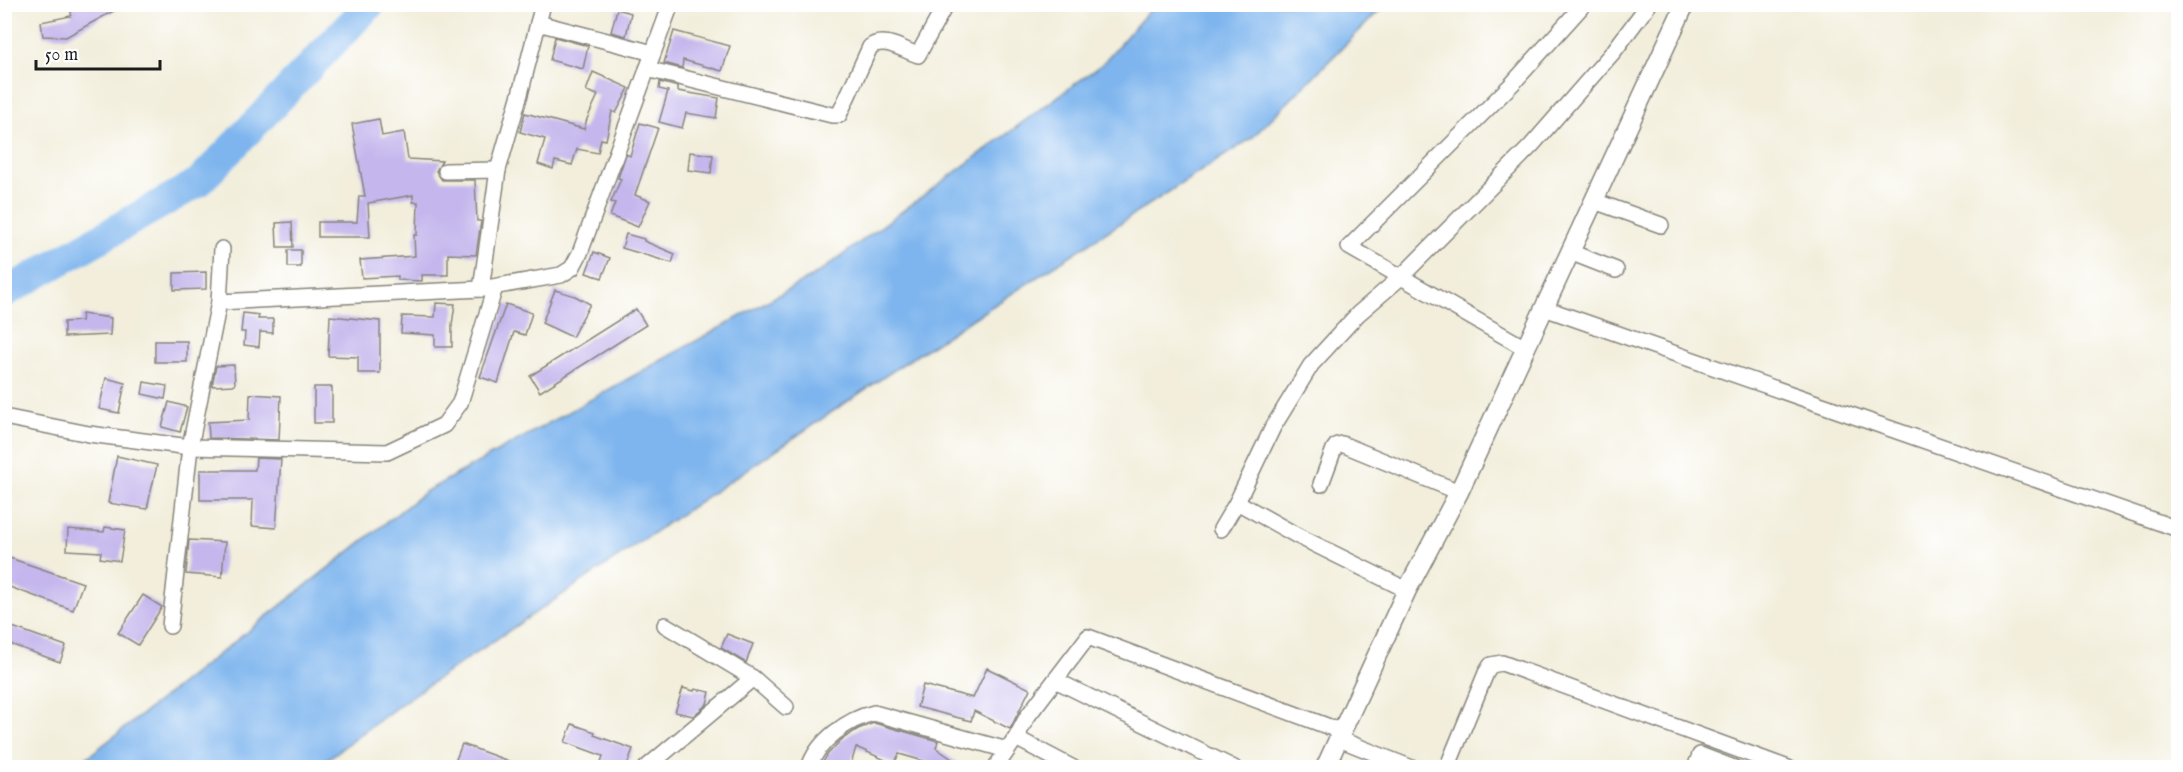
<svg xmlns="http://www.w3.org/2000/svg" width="2183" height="772" font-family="'IM FELL English',serif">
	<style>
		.water { fill: #7eb5ee; stroke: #4d6885; stroke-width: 1.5 }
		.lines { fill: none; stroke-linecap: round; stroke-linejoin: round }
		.river { stroke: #7eb5ee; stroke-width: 30 }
		.building { fill: #c5b7ed }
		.minor-casing { stroke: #87857c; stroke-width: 18 }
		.tertiary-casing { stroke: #87857c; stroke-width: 21 }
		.minor { stroke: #fff; stroke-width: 15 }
		.tertiary { stroke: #fff; stroke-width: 18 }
	</style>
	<rect width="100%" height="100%" fill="#fff"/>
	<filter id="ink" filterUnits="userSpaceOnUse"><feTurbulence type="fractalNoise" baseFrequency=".0167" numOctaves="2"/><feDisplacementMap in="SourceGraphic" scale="12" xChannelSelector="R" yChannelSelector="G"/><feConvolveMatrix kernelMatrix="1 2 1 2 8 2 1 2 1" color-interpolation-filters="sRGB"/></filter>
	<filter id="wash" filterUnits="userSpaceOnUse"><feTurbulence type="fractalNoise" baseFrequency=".008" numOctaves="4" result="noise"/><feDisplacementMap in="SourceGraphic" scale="24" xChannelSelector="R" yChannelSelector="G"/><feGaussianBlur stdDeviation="1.35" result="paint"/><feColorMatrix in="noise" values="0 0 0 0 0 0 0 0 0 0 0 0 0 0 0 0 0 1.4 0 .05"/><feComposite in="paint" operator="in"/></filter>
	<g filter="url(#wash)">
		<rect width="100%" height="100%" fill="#f2eedb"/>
		<path class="water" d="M1155 4 1385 5 1252 138 903 364 405 701 317 767H75L425 492 818 273 1102 64Z"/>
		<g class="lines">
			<path class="river" d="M4 293 199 182 370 4"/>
		</g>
		<g id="blocks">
			<g class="building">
				<path d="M72 4H126L66 37 43 36 41 22 71 16Z"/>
				<path d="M617 9 631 13 626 36 611 32Z"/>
				<path d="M674 31 730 46 722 71 683 60 682 68 664 63Z"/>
				<path d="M555 37 588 46 583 69 550 60Z"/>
				<path d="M593 72 629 88 616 113 612 111 606 140 601 139 598 153 577 149 572 165 555 161 553 169 538 164 545 139 520 132 525 113 584 129 587 119 598 95 586 91Z"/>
				<path d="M660 82 678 87V91L719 98 716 118 686 113 682 128 659 122 668 91 659 89Z"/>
				<path d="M379 119 382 136 404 132 408 159 442 161 436 171 442 180H475L477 221H481L476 255 448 254V275H422V281L398 280V276L362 278 360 260 415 256 414 235H417L418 202H413V195L368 203 370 237H318V222H357L359 196H365L352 124Z"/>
				<path d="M640 123 658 128 635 195 650 201 638 227 610 216 615 203 611 202 621 179 618 178 626 154 630 156Z"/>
				<path d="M690 152 713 155 711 173 688 170Z"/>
				<path d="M292 222 293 247H277L276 223Z"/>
				<path d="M626 234 644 239V241L675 254 672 263 622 248Z"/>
				<rect x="288" y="250" width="13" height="17"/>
				<path d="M594 252 610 258 602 278 586 273Z"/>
				<path d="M206 272V289L174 290V273Z"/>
				<path d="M555 290 575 296 590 304 572 337 542 323Z"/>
				<path d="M436 303 455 304 452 325V347H435V335L401 333 402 316 435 317Z"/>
				<path d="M506 304 532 313 525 335 514 332 498 383 480 377Z"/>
				<path d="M636 309 646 325 540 392 530 376Z"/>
				<path d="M243 313 259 315 258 319H273V333L260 332 259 347 244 345 245 332H241Z"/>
				<path d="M82 314 111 318 110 335 64 337V322L81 321Z"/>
				<path d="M330 316 380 321V373H358V357L328 356Z"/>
				<rect x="155" y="341" width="32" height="21"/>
				<path d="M234 365 235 385 212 386 216 366Z"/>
				<path d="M106 378 125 383 119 413 99 409Z"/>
				<path d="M144 382 167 386 165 399 142 394Z"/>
				<rect x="314" y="387" width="18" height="36"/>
				<path d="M250 394 281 396 279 440 209 438 208 422 249 420Z"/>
				<path d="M169 402 187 407 180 432 162 427Z"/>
				<path d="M117 456 157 465 147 509 108 503Z"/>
				<path d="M256 458 281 459 276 528 252 526 253 500H200V470H255Z"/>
				<path d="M105 527 125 530 120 561 100 558 101 552 67 550 68 529 104 532Z"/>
				<path d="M189 540 225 542 222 577 186 574Z"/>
				<path d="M4 556 83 583 73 610 4 585Z"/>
				<path d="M143 595 162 607 138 645 118 633Z"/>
				<path d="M4 624 66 646 60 662 4 642Z"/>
				<path d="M727 634 753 644 746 663 721 648Z"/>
				<path d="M987 668 1030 689 1010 729 974 711 971 721 917 707 923 685 973 698Z"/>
				<path d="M683 688 694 691 695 689 710 692 707 704 693 716 675 712Z"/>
				<path d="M874 723 938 741 936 748 965 768H931L934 764 899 754 894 764 856 747 850 768H820L827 755 841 740 858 729Z"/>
				<path d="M572 724 595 732 594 735 633 749 626 768H599L603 756 565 742Z"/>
				<path d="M462 744 522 766V768H469L455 762Z"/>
			</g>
		</g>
	</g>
	<g filter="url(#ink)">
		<use href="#blocks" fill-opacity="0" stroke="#87857c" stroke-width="1.5"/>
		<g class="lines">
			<defs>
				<g id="minor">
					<path d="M538 23 653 53"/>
					<path d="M647 69 832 115H839L870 47C883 36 903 50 918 55L946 4"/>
					<path d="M498 170 520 94 543 4"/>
					<path d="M446 171 498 170 481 289"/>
					<path d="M1594 201 1661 225"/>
					<path d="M1570 252 1616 270"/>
					<path d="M219 302 222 249"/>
					<path d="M1544 308 2178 529"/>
					<path d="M1525 348 1349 247 1512 84 1584 4"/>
					<path d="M4 417 89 434 190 447 387 452 444 425 460 403 495 287"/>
					<path d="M1321 484 1334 449 1337 445 1342 444 1459 492"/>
					<path d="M1237 502 1273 427 1311 365 1358 314 1401 277 1531 146 1614 51 1649 4"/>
					<path d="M1221 529 1237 502 1296 535 1407 590"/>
					<path d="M665 625 753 678"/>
					<path d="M170 626 190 447 219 302 481 289 561 275 572 268 580 253 671 4"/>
					<path d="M1055 680 1234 768"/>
					<path d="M1016 738 1073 768"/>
					<path d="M1339 739 1412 768"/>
					<path d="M646 768 753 678 786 707"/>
					<path d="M809 768C817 741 848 719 874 713L1007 750"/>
					<path d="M995 768 1016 738 1027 717 1088 637 1343 732"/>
					<path d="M1447 768 1486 673 1491 665 1502 663 1788 768"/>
					<path d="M1695 768 1700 755 1734 768"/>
				</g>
				<path id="tertiary" d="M1325 768 1407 590 1459 492 1685 4"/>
			</defs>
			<use href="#minor" class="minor-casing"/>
			<use href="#tertiary" class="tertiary-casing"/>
			<use href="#minor" class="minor"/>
			<use href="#tertiary" class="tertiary"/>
		</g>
	</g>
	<rect width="2183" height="772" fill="none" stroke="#fff" stroke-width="24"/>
	<path d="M36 60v9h124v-9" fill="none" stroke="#1c1c1c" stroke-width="3"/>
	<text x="45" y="60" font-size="18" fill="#1c1c1c" stroke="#ffffff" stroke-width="4.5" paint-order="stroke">50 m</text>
</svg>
